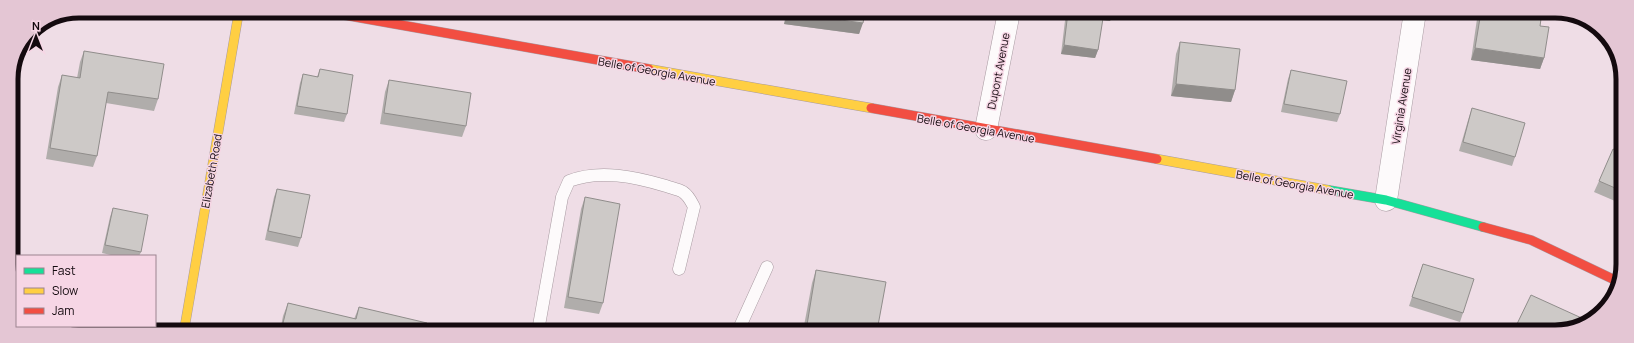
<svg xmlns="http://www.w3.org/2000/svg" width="1634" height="343" font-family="Manrope,sans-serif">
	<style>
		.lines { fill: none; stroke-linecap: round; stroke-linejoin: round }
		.lane-casing { stroke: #a89aa1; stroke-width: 13 }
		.street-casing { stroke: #a89aa1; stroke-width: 23 }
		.fast-casing { stroke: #a89aa1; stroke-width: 10 }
		.slow-casing { stroke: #a89aa1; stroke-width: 10 }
		.jam-casing { stroke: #a89aa1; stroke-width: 10 }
		.lane { stroke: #fdfafb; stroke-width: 12 }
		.street { stroke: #fdfafb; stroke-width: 22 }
		.fast { stroke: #16e098; stroke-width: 9 }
		.slow { stroke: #ffcf43; stroke-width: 9 }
		.jam { stroke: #f24e42; stroke-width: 9 }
		.wall { fill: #b0adab }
		.shaded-wall { fill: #908d8b }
		.building { fill: #cdc9c7; stroke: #908d8b }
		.labels { text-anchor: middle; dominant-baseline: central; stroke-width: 3; stroke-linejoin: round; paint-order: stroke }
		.street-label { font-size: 11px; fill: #140a0f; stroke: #f6d6e5 }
		.rim { fill: none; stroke: #140a0f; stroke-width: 5 }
	</style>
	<rect width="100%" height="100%" fill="#efdde6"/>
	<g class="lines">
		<defs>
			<g id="lane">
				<path d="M538 331 562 197 569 181C599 169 636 177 666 186 671 188 678 189 683 192 689 196 691 201 694 207L679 269"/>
				<path d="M738 331 767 267"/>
			</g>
			<g id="street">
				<path d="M986 129 1009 12"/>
				<path d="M1386 200 1415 12"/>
			</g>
			<path id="fast" d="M1328 190 1386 200 1483 227"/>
			<g id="slow">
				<path d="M649 69 871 108"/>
				<path d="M1157 159 1328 190"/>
				<path d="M184 331 239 11"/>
			</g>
			<g id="jam">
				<path d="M322 11 649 69"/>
				<path d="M871 108 1157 159"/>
				<path d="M1483 227 1531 240 1619 282"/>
			</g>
		</defs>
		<use href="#lane" class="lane-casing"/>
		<use href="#street" class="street-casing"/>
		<use href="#fast" class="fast-casing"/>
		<use href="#slow" class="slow-casing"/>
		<use href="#jam" class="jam-casing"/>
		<use href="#lane" class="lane"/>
		<use href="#street" class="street"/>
		<use href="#fast" class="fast"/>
		<use href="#slow" class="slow"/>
		<use href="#jam" class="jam"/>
	</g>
	<g class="wall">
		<path d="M721 12H736L735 14Z"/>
		<path d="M786 12H865L859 34 784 24Z"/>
		<path d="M1066 12H1113L1110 21 1102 20 1098 50 1095 58 1061 54Z"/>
		<path d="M1478 12H1542L1540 26 1544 58 1540 69 1471 60Z"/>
		<path d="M1180 42 1235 90 1231 102 1171 96 1176 54Z"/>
		<path d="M84 51 158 99 154 111 106 103 97 156 93 167 46 159 58 87 62 75 77 78 80 62Z"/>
		<path d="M320 69 347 114 344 122 294 114 300 83 303 74 317 77Z"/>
		<path d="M1291 70 1340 114 1337 122 1281 112 1288 79Z"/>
		<path d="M389 80 466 126 462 137 380 124 385 92Z"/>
		<path d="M1472 108 1515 157 1512 166 1459 151 1469 117Z"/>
		<path d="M1622 153V204L1594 192 1599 181Z"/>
		<path d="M277 189 301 238 298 247 265 240 274 197Z"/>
		<path d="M585 197 603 303 599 314 564 308 581 209Z"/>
		<path d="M113 208 141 252 139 256H115L102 253 110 217Z"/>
		<path d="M1423 264 1463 313 1460 322 1409 306Z"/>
		<path d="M816 270 877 331H803L812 283Z"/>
		<path d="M288 303 354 319 359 307 425 331H280L283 316Z"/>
		<path d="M57 326H87L86 331H66Z"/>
		<path d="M1516 326 1559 332H1514Z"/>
	</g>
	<g class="shaded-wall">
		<path d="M1104 12 1113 13 1110 21 1101 20Z"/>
		<path d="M788 13 863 23 859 34 784 24Z"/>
		<path d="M1064 45 1098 50 1095 58 1061 54Z"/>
		<path d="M1475 48 1544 58 1540 69 1471 60Z"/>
		<path d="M1176 84 1235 90 1231 102 1171 96Z"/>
	</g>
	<g class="building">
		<path d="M788 12H865L863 23 788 13Z"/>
		<path d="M1068 12H1104L1098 50 1064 45Z"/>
		<path d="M1481 12H1542L1540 26 1549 27 1544 58 1475 48Z"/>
		<path d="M1180 42 1240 49 1235 90 1176 84Z"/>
		<path d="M84 51 164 64 158 99 108 92 97 156 50 148 62 75 80 78Z"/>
		<path d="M320 69 353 75 347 114 297 106 303 74 318 77Z"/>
		<path d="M1291 70 1347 81 1340 114 1284 104Z"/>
		<path d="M389 80 471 93 466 126 384 113Z"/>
		<path d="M1472 108 1525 123 1515 157 1463 142Z"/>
		<path d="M1613 149 1622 153V191L1599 181Z"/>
		<path d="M277 189 310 195 301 238 268 231Z"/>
		<path d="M585 197 620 204 603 303 568 297Z"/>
		<path d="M113 208 148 215 141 252 105 245Z"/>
		<path d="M1423 264 1474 279 1463 313 1412 297Z"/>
		<path d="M816 270 886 282 877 331H806Z"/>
		<path d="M1531 295 1586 320 1559 332H1529L1516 326Z"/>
		<path d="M288 303 356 319 359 307 427 323 425 331H281Z"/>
		<path d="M59 326H87L86 331Z"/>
	</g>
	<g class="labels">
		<g class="street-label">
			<text transform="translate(657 71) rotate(10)">Belle of Georgia Avenue</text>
			<text transform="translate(998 71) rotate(-79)">Dupont Avenue</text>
			<text transform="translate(1401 106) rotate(-81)">Virginia Avenue</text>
			<text transform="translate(976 128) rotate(10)">Belle of Georgia Avenue</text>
			<text transform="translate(211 171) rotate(-80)">Elizabeth Road</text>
			<text transform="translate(1295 184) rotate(10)">Belle of Georgia Avenue</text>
		</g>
	</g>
	<path d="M0 0H1634V343H0ZM79 18H1555A61 61 0 0 1 1616 79V264A61 61 0 0 1 1555 325H79A61 61 0 0 1 18 264V79A61 61 0 0 1 79 18Z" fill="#e4c6d4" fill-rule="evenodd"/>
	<path class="rim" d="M79 18H1555A61 61 0 0 1 1616 79V264A61 61 0 0 1 1555 325H79A61 61 0 0 1 18 264V79A61 61 0 0 1 79 18Z"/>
	<rect x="16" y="255" width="140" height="72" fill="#f6d6e5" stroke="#9c848f"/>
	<rect x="24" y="268" width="20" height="6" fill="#16e098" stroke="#9c848f"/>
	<text x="52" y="275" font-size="12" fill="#140a0f">Fast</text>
	<rect x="24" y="288" width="20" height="6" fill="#ffcf43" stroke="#9c848f"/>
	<text x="52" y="295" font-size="12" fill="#140a0f">Slow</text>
	<rect x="24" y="308" width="20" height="6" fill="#f24e42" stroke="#9c848f"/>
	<text x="52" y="315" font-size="12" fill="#140a0f">Jam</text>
	<g transform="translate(36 36)" stroke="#f6d6e5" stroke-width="3" paint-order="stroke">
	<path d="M0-3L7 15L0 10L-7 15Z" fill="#140a0f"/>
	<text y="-6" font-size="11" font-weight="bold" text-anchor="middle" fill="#140a0f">N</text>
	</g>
</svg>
